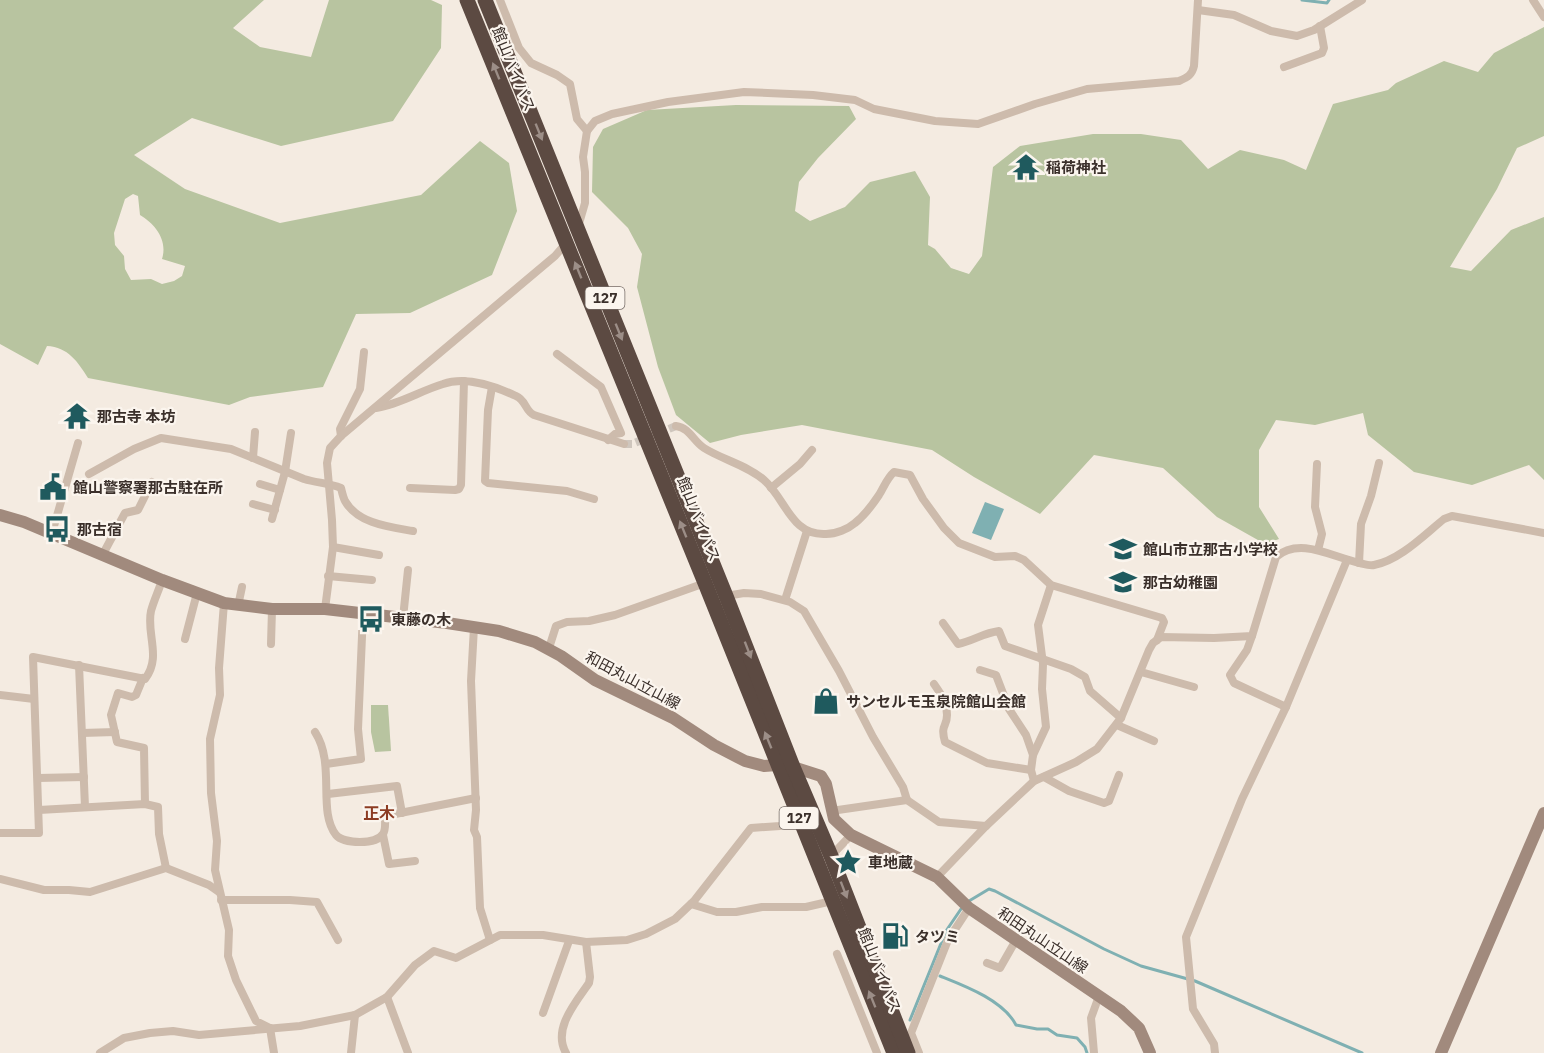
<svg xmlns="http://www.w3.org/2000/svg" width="1544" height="1053" font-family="'IBM Plex Sans','Noto Sans JP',sans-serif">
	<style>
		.green { fill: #b8c4a0; fill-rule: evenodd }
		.water { fill: #7fb0b2 }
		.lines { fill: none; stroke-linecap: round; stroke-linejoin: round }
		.stream { stroke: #7fb0b2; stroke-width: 3 }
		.street-tunnel { stroke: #cfc6bd; stroke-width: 8; stroke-dasharray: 8 4; stroke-linecap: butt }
		.street { stroke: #cdbbac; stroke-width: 8 }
		.secondary { stroke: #a18a7d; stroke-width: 12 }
		.highway { stroke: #5c4a42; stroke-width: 15 }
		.oneway { fill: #9c8e87 }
		.labels { text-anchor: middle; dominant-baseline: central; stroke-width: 4.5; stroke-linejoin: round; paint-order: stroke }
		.shield { fill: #fbf5ee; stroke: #756b66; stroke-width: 1.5 }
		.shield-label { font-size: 14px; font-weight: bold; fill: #3b302b }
		.street-label { font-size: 15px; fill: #3b302b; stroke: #fbf5ee }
		.poi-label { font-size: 15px; font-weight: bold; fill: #3b302b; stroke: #fbf5ee; text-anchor: start }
		.neighbourhood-label { font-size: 16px; font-weight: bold; fill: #8c3b22; stroke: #fbf5ee }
	</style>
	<rect width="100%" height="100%" fill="#f4ebe1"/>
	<g class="green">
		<path d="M0 0H264L233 28 260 47 311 57 329 0H431L442 5 441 48 393 121 281 146 192 118 134 155 185 189 280 223 421 195 480 141 509 163 517 211 492 275 410 313 356 314 323 387 250 397 229 405 88 378C78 362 68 347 47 346L38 365 0 344ZM133 194 138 196 140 215C155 224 168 240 162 259L185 266 182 276 174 281 162 284 151 279 131 280 125 269 124 256 115 245 114 233 125 199Z"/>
		<path d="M1544 27V136L1517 148 1497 189 1450 267 1471 271 1511 230 1544 217V480L1529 465 1472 485 1414 472 1368 435 1363 413 1315 425 1276 420 1259 450V507L1279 539 1265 544 1217 517 1163 468 1094 455 1040 514 974 477 932 450 802 425 741 435 710 443 676 415 658 367 637 287 642 254 628 228 592 192 593 147 603 129 647 110 736 105 849 106 856 119 818 158 799 182 795 211 810 221 845 207 870 182 915 171 930 197 928 245 935 249 951 268 969 274 982 256 993 167 1020 146 1093 134H1141L1181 140 1208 169 1240 150 1284 160 1306 170 1333 104 1388 90 1396 83 1444 61 1478 72 1494 53Z"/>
		<path d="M371 705H388L391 751 375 752 371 732Z"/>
	</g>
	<path class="water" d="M985 502 1004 509 991 540 972 533Z"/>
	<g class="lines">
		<g class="stream">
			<path d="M1302 0 1327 3 1329 0"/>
			<path d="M969 901 989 889 995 891 1104 949 1141 966 1195 981 1362 1053"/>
			<path d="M940 976C965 986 1003 1000 1016 1025L1037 1029H1048L1057 1035 1077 1038 1085 1047 1087 1053"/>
			<path d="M910 1020 946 931 961 909"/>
		</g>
		<path class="street-tunnel" d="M624 444H632L676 426"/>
		<g class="street">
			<path d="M500 0 519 48 531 63 557 75 570 84 577 119 587 131"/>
			<path d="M1533 0 1544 17"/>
			<path d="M1198 10 1234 15 1271 31 1297 36 1314 30 1362 0"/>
			<path d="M1284 67 1322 53 1324 48 1320 26"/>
			<path d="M578 227 585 203V172L583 157 587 131 595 121 612 114 668 102 744 92 813 95 855 100 874 109 935 121 978 124 1035 104 1087 89 1179 81C1188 77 1192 75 1194 66L1198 0"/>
			<path d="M557 354 601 387 621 433 615 434 608 440"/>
			<path d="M492 387 488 410 485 481 488 483 567 491 594 499"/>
			<path d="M376 408C400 404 420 391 443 384 465 376 495 386 516 396 526 400 525 411 534 415L624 444"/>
			<path d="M676 426C690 428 693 441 704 448 723 460 747 465 764 480 786 499 791 536 826 534 836 534 848 529 855 523 864 516 873 504 879 495 884 487 887 478 894 472L910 475 923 499 944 528 959 543 995 557 1015 556 1024 560 1051 585 1162 618 1164 622 1157 640"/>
			<path d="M341 436 340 429 360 389 364 352"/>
			<path d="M253 458 255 432"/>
			<path d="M1317 464 1315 507 1322 534 1318 550"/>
			<path d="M89 474 134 449 161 438 231 449 304 479C317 483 329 483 341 488 342 492 343 497 345 501 358 524 390 527 413 531"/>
			<path d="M260 484 280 490"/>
			<path d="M410 488 455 490 459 489 461 485 464 381"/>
			<path d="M771 488 800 464 812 450"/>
			<path d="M253 504 275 510"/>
			<path d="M272 519 285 472 291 433"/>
			<path d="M52 533 78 443"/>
			<path d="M333 547 379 555"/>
			<path d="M103 554 125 513 138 510 152 482"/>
			<path d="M1359 563 1361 524 1371 496 1379 463"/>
			<path d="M328 576 372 580"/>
			<path d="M726 596 744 593 761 594 790 602 804 611 839 671 873 737 903 787 907 800 939 822 986 826"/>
			<path d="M785 600 807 531"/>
			<path d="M224 603 219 668 220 695 210 739 211 793 217 841 215 870 229 930 228 956 236 980 256 1021 270 1028"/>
			<path d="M238 606 242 587"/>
			<path d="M325 609 333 547 332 520 327 463 330 448 341 436 555 256 567 242"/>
			<path d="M403 618 408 570"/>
			<path d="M943 623 958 644C973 641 983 633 999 631L1005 646 1071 669 1085 677 1090 691 1121 718"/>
			<path d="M474 627 471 681 476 810 474 830 477 837 480 908 490 940"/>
			<path d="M1252 636 1247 650 1230 675 1234 683 1286 707"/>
			<path d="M185 639 197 593"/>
			<path d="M271 644 272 609"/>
			<path d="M549 648 556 626 567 622 589 621 615 615 705 583"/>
			<path d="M79 665 85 807"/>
			<path d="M980 670 996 675 1009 709 1026 735 1033 755"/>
			<path d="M1141 672 1194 687"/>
			<path d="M143 678 136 695 132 697 118 693 111 715 117 742 144 748 145 804"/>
			<path d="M934 684C941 694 947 702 947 715 947 728 940 724 945 742L987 763 1031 770"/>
			<path d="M0 695 34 699"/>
			<path d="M1117 725 1154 741"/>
			<path d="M315 732C336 764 317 811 336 835 344 844 376 845 383 834 386 830 385 821 385 816L476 798"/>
			<path d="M82 733 115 732"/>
			<path d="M326 764 361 759 358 729 363 613"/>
			<path d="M1044 777 1069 791 1104 803 1109 801 1119 775"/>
			<path d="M38 778 84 777"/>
			<path d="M1034 781 1031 770 1033 755 1046 727 1042 689 1043 664 1038 625 1051 585"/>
			<path d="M328 794 397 786 402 813"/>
			<path d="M39 810 145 804 158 807 159 834 166 868"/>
			<path d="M831 811 907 800"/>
			<path d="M0 833H39L33 657 145 679C162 657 146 634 151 611 154 600 159 590 162 580"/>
			<path d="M383 835 389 864 415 861"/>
			<path d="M831 856 851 835"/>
			<path d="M937 877 986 826 1034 781 1076 762 1097 749 1121 718 1149 650 1153 643 1161 637 1214 638 1252 636 1276 557C1300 536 1334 558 1360 563 1364 564 1370 566 1374 565 1400 560 1424 535 1444 519L1452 516 1544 533"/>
			<path d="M0 879 44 890H69L90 892 166 868 209 885 219 892"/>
			<path d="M221 900H290L317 902 338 940"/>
			<path d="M691 904 717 912H736L762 907H806L832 901"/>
			<path d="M837 954 877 1053"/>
			<path d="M987 963 1000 968 1016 940"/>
			<path d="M387 997 408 1053"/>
			<path d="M543 1013 569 941"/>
			<path d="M270 1028 274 1053"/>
			<path d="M100 1053 124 1038 150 1033 173 1031 199 1035 300 1026 355 1015 387 997 415 965 434 951 456 958 500 935H543L586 942 627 940 646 934 675 919 694 901 751 828 780 826 799 817"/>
			<path d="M351 1053 355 1015"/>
			<path d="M566 1053C552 1029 576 1002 589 983L590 977 586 942"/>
			<path d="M919 1053 911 1033 948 940 969 908"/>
			<path d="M1094 1053 1091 1018 1099 996"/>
			<path d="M1215 1053 1214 1044 1193 1009 1186 937 1242 799 1286 707 1347 560"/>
		</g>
		<g class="secondary">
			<path d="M0 515 24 522 162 580 224 603 272 609H325L447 623 499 631 535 642 561 656 595 680 673 718 714 745 745 761 764 766 777 765 793 767 821 776 826 784 834 819 851 835 937 877 969 908 1121 1011 1139 1028 1150 1053"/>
			<path d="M1441 1053 1544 813"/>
		</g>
		<g class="highway">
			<path d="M467 0 705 583 894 1053"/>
			<path d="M485 0 726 596 793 767 831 856 908 1053"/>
		</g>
	</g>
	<defs><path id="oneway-solid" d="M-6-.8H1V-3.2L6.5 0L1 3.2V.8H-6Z" transform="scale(1.5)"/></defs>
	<g class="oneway">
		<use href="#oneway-solid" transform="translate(496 71) rotate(-112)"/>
		<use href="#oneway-solid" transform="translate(539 132) rotate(68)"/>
		<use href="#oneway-solid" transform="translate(578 270) rotate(-112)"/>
		<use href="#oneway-solid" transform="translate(619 332) rotate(68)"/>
		<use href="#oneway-solid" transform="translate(683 529) rotate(-112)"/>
		<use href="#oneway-solid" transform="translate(748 650) rotate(69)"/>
		<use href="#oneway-solid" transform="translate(768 740) rotate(-112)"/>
		<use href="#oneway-solid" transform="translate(844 890) rotate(69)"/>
		<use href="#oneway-solid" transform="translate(872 999) rotate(-112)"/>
	</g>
	<defs>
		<symbol id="temple-bare" viewBox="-9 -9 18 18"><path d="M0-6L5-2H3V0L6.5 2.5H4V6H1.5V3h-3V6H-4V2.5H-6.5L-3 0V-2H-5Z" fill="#1f5a5e" stroke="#fbf5ee" stroke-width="2.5" paint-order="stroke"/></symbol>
		<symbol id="civic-bare" viewBox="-9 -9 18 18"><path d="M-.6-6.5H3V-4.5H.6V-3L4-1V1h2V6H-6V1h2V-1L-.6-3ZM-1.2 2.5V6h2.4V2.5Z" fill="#1f5a5e" stroke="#fbf5ee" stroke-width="2.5" paint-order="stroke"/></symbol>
		<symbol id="bus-bare" viewBox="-9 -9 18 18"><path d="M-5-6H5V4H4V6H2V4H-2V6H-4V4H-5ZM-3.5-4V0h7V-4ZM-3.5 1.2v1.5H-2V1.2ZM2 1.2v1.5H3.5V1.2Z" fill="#1f5a5e" stroke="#fbf5ee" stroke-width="2.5" paint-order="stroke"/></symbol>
		<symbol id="school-bare" viewBox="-9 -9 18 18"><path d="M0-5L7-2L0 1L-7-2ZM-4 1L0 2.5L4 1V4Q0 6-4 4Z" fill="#1f5a5e" stroke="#fbf5ee" stroke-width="2.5" paint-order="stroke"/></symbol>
		<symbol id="shop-bare" viewBox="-9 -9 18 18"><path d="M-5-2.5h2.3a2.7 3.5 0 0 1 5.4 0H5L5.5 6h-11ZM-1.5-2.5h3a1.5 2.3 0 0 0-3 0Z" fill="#1f5a5e" stroke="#fbf5ee" stroke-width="2.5" paint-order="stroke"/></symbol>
		<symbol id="sight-bare" viewBox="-9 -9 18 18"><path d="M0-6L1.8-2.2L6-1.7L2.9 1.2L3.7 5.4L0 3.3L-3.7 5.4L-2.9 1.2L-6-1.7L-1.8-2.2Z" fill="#1f5a5e" stroke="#fbf5ee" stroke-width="2.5" paint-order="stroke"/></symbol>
		<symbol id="fuel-bare" viewBox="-9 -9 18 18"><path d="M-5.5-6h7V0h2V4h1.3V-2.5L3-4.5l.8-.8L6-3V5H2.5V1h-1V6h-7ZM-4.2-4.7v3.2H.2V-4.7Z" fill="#1f5a5e" stroke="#fbf5ee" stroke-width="2.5" paint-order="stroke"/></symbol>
	</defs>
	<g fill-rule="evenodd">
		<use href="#temple-bare" x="1007" y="148" width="38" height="38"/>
		<use href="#temple-bare" x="58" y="397" width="38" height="38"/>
		<use href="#civic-bare" x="34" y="468" width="38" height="38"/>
		<use href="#bus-bare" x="38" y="510" width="38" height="38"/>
		<use href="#school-bare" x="1104" y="530" width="38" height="38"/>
		<use href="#school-bare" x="1104" y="563" width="38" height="38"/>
		<use href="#bus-bare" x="352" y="600" width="38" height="38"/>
		<use href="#shop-bare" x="807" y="682" width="38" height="38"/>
		<use href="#sight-bare" x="829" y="843" width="38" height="38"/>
		<use href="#fuel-bare" x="876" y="917" width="38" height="38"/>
	</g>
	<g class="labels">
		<g class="shield">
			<rect x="585.5" y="287" width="39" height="22" rx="4.5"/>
			<rect x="779.5" y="807" width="39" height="22" rx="4.5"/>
		</g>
		<g class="shield-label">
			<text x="605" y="298">127</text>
			<text x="799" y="818">127</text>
		</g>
		<g class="street-label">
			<text transform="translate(514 69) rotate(68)">館山バイパス</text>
			<text transform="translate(699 519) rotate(68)">館山バイパス</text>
			<text transform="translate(633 680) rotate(28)">和田丸山立山線</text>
			<text transform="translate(1043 940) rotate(34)">和田丸山立山線</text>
			<text transform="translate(880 970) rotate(68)">館山バイパス</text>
		</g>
		<g class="poi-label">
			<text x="1046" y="167">稲荷神社</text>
			<text x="97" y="416">那古寺 本坊</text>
			<text x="73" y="487">館山警察署那古駐在所</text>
			<text x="77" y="529">那古宿</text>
			<text x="1143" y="549">館山市立那古小学校</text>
			<text x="1143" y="582">那古幼稚園</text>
			<text x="391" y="619">東藤の木</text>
			<text x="846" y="701">サンセルモ玉泉院館山会館</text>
			<text x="868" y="862">車地蔵</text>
			<text x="915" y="936">タツミ</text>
		</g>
		<g class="neighbourhood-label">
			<text x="379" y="813">正木</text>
		</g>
	</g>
</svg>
